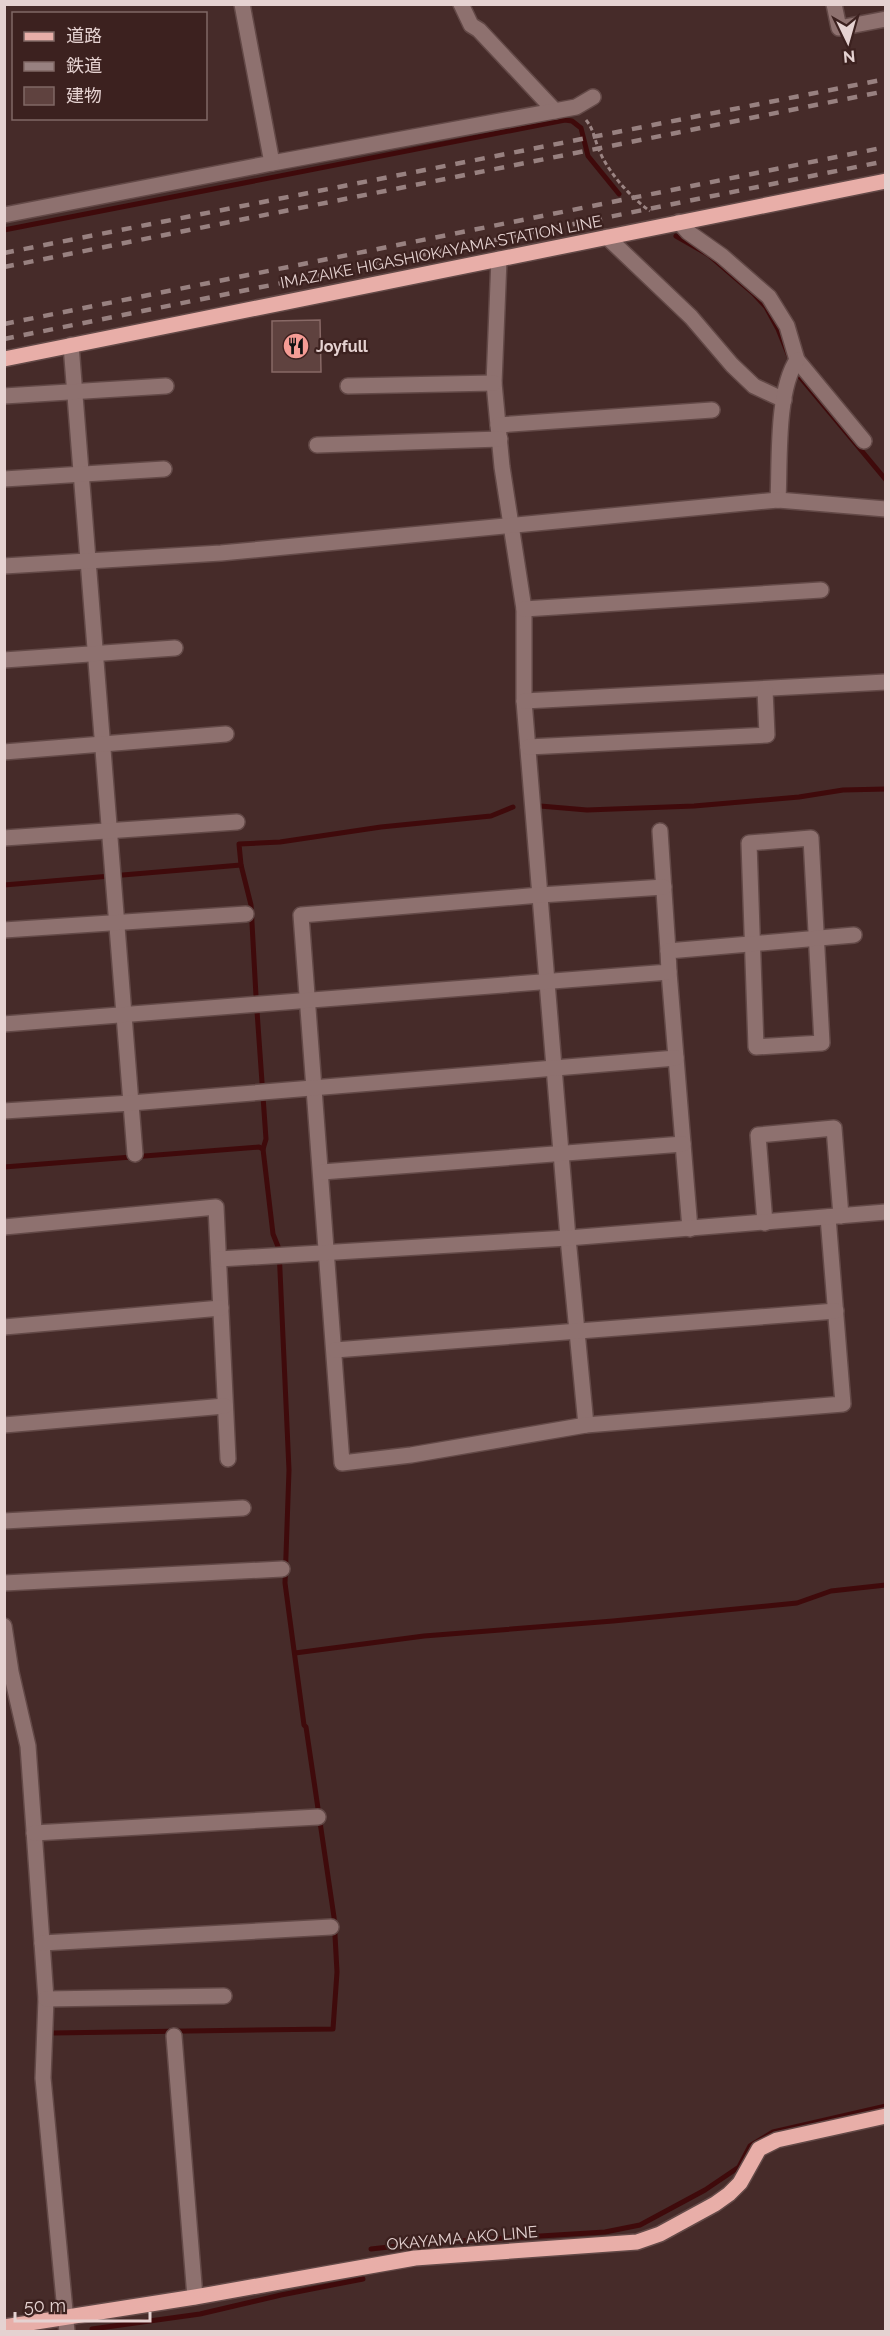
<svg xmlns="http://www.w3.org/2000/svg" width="890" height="2336" font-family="Raleway,'Noto Sans JP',sans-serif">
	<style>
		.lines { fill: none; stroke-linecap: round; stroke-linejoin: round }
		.stream { stroke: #3f0a0b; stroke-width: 5 }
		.building { fill: #5f423f; stroke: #886966; stroke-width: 1.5 }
		.minor-casing { stroke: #634947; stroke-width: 18 }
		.major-casing { stroke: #634947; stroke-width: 18 }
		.path { stroke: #9c8584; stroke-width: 3; stroke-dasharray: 4.5 3; stroke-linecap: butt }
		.minor { stroke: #8e716f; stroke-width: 15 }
		.major { stroke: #e8aea8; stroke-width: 15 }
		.rail { stroke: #988180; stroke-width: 4.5; stroke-dasharray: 10 10; stroke-linecap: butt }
		.labels { text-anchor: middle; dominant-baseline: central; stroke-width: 4.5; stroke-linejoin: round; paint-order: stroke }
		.street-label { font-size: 16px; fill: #e5d2d1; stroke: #3c211f }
		.poi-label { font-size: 16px; font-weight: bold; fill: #e5d2d1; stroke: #3c211f; text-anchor: start }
	</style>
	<rect width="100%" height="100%" fill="#462b29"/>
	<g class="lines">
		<g class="stream">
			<path d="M4 230 565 120 572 121 581 128 588 156 619 194"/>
			<path d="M676 236 709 255 753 293 766 307 778 329 795 371 886 480"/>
			<path d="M540 806 587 810 694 806 799 797 843 790 886 789"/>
			<path d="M241 865 251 905 256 996"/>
			<path d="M4 885 241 865 239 844 280 842 381 827 491 816 513 807"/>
			<path d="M4 1167 259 1147 263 1149"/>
			<path d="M295 1653 424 1636 613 1621 797 1603 831 1591 886 1585"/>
			<path d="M52 2033 333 2029 337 1972 334 1917 306 1727 304 1725 285 1583 289 1470 279 1249 273 1234 263 1149 266 1139 257 1011"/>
			<path d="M371 2249 425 2243 605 2232 640 2225 705 2190 739 2167 750 2146 773 2132 886 2106"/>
			<path d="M92 2329 200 2314 281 2295 363 2279"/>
		</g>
	</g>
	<path class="building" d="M320 320 321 372H272V321Z"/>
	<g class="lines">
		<defs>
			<g id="minor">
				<path d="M461 4 471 25 479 30 555 111"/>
				<path d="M834 4 839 28 886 19"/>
				<path d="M272 163 576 107 593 97"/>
				<path d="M4 215 272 163 242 4"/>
				<path d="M679 222 688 232 722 256 769 297 787 326 797 360 864 441"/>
				<path d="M607 237 691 317 732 365 754 386 784 400"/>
				<path d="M499 259 494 383 502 467 524 609V701L568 1238 586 1425"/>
				<path d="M71 345 135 1154"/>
				<path d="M348 386 494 383"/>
				<path d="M4 396 166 386"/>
				<path d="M498 425 712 410"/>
				<path d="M317 445 500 439"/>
				<path d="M4 479 164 469"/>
				<path d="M778 500C780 463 776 391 797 360"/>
				<path d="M4 566 221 553 778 500 886 509"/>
				<path d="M524 609 821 590"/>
				<path d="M4 660 175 648"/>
				<path d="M524 701 886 682"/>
				<path d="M528 747 767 735 765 690"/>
				<path d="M4 752 226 734"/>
				<path d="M660 831 668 951"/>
				<path d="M4 838 237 822"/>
				<path d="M811 838 822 1043 756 1047 749 843Z"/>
				<path d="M664 887 540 895 301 915 342 1463 411 1455 586 1425 843 1404 828 1217"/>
				<path d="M4 930 246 914"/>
				<path d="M669 972 690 1229"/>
				<path d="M4 1024 669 972 668 951 854 935"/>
				<path d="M4 1111 131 1103 676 1058"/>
				<path d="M322 1172 683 1144"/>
				<path d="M765 1223 758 1135 834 1128 841 1216"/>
				<path d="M4 1227 216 1207 228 1459"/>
				<path d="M219 1259 568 1238 886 1212"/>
				<path d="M4 1327 221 1308"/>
				<path d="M335 1350 836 1311"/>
				<path d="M4 1425 225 1406"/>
				<path d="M4 1521 243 1508"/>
				<path d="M4 1583 282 1569"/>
				<path d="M4 1626 11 1672 28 1746 46 1999 43 2078 67 2332"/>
				<path d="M34 1833 318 1817"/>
				<path d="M42 1943 331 1927"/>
				<path d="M46 1999 224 1996"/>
				<path d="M174 2036 195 2297"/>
			</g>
			<g id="major">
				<path d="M4 359 886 181"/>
				<path d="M4 2327 195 2297 415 2258 637 2242 660 2234 715 2204 729 2194 740 2183 759 2149 777 2140 886 2116"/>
			</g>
		</defs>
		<use href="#minor" class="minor-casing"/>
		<use href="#major" class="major-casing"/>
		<path class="path" d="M586 120C594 130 594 138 599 150 608 172 630 197 650 211"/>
		<use href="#minor" class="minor"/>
		<use href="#major" class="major"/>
		<g class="rail">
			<path d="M4 253 886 79"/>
			<path d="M4 267 886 91"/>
			<path d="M4 324 886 147"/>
			<path d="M4 339 886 161"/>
		</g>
	</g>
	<defs>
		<symbol id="restaurant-disc" viewBox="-11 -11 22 22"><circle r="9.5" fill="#f59c95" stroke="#3c211f"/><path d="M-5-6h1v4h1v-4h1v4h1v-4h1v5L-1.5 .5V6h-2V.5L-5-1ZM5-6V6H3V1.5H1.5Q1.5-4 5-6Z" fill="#111"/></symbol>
	</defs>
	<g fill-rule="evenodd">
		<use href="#restaurant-disc" x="281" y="331" width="30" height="30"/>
	</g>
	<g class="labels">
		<g class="street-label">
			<text transform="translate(441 252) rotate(-11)">IMAZAIKE HIGASHIOKAYAMA STATION LINE</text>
			<text transform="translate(462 2238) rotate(-5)">OKAYAMA AKO LINE</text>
		</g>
		<g class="poi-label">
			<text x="316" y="346">Joyfull</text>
		</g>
	</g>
	<rect width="890" height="2336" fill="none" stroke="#e5d2d1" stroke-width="12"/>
	<rect x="12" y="12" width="195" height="108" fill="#3c211f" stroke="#806866" stroke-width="1.5"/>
	<rect x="24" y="32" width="30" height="9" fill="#e8aea8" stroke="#806866" stroke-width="1.5"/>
	<text x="66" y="42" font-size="18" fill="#e5d2d1">道路</text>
	<rect x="24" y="62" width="30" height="9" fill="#988180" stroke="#806866" stroke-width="1.5"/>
	<text x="66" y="72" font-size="18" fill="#e5d2d1">鉄道</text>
	<rect x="24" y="87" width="30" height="18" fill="#5f423f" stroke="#806866" stroke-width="1.5"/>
	<text x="66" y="102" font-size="18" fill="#e5d2d1">建物</text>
	<g transform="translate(848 42) rotate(175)" stroke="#3c211f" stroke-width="4.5" paint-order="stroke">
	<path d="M0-4.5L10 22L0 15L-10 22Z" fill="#e5d2d1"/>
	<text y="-9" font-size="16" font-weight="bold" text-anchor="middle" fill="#e5d2d1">N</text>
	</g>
	<path d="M15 2312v9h135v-9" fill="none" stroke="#e5d2d1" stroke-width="3"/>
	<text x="24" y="2312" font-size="18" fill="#e5d2d1" stroke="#3c211f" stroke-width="4.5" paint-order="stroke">50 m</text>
</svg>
